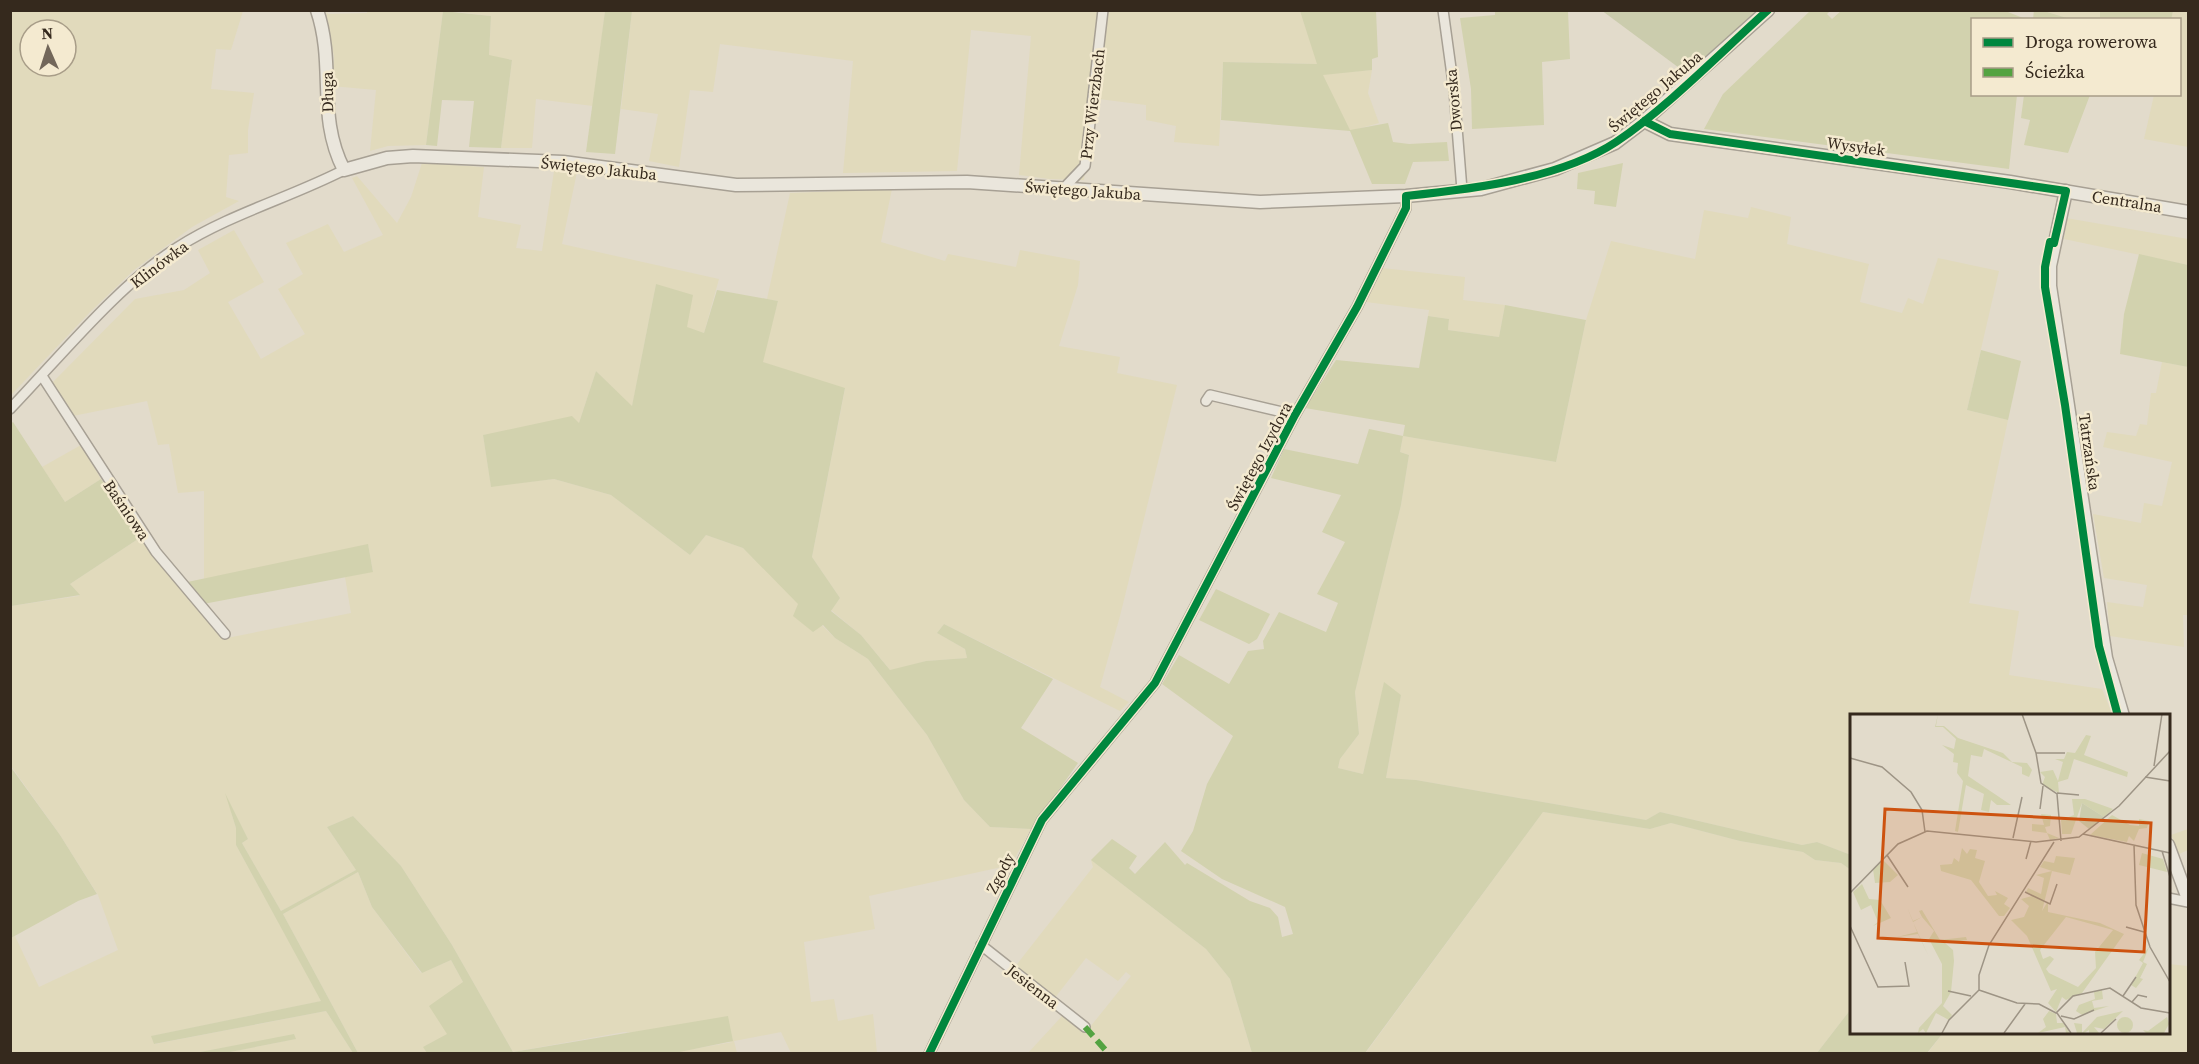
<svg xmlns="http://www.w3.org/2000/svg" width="2199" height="1064" font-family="'Source Serif 4',serif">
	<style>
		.farmland { fill: #e1dabc; fill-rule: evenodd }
		.green { fill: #d2d2ae }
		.cemetery { fill: #cbccad }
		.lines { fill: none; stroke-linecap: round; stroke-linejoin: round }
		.minor-casing { stroke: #a7a094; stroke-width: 12 }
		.tertiary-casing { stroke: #a7a094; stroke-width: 15 }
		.minor { stroke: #eae6dc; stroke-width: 9 }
		.tertiary { stroke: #eae6dc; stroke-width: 12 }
		.quiet { stroke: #53a341; stroke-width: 6; stroke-dasharray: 12 6; stroke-linecap: butt }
		.cycleway-casing { stroke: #f4ead0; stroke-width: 11 }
		.cycleway { stroke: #00873e; stroke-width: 8 }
		.labels { text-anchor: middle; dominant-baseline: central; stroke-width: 5; stroke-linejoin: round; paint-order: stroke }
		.street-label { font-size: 16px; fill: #35291d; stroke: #f4ead0 }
		.inset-road { fill: none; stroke: #9d9485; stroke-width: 1.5 }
		.view { fill: #cd520f; fill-opacity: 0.15; stroke: #cd520f; stroke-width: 3 }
		.inset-edge { fill: none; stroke: #35291d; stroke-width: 3 }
	</style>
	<rect width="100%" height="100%" fill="#e2dbcb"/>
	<g class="farmland">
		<path d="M11 10 243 11 231 50 216 49 211 89 254 93 248 130V153L229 155 226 197 239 201 192 227 134 270 90 312 11 395ZM30 30H66V66H30Z"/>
		<path d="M367 10 443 11 426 145 388 146 370 151 376 90 331 86 334 57 326 11 328 14 367 13Z"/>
		<path d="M451 11H605L593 106 536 99 532 148H501L512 60 489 56 491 16Z"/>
		<path d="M632 11H1300L1318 64 1223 62 1219 146 1174 142 1176 126 1146 120V105L1091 98 1084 180 1049 179 1019 175 1031 36 971 30 957 171 843 173 853 61 720 44 713 92 690 90 679 167 649 161 658 114 621 109Z"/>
		<path d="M2044 11H2100V19H2070Z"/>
		<path d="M2173 11H2188V147L2144 139 2154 95 2180 94V20L2171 19Z"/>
		<path d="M1372 70 1368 93 1379 123 1350 131 1322 74Z"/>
		<path d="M422 163 484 167 478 217 521 225 516 248 542 251 554 171 577 172 562 244 719 279 704 333 687 328 656 284 632 407 596 371 579 423 483 435 491 486 554 479 611 495 690 555 706 535 743 548 835 638 868 659 927 735 964 800 990 827 1031 829 1011 865 869 896 875 929 804 942 811 1002 834 999 838 1021 873 1014 877 1053H791L781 1032 734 1041 737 1053H670L733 1042 624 1032 513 1052 452 945 401 866 353 816 327 827 356 870 281 911 242 843 248 839 231 812 236 828V845L322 1001 152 1036 155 1044 326 1011 353 1053H225L295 1039 294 1035 195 1053 11 1054V938L15 936 39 987 118 950 98 895 60 835 11 766V606L79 596 70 584 141 537 178 584 227 638 351 613 345 577 373 571 368 545 204 579V491L178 493 169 444 158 445 147 401 73 416 52 383 135 299 184 290 210 273 198 250 234 230 264 282 228 302 261 359 305 334 278 289 303 274 286 243 328 224 344 252 383 235 352 178 357 176 397 223 411 197Z"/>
		<path d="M892 189 881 242 945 261 948 254 1016 267 1020 250 1080 261 1078 285 1059 346 1120 357 1117 373 1177 385 1120 616 1100 687 1129 702 1120 711 944 624 937 633 965 649 967 658 926 661 891 671 861 635 831 610 840 598 812 557 845 389 762 362 778 301 767 299 790 193Z"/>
		<path d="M1751 207 1791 217 1787 244 1869 264 1860 302 1902 313 1908 298 1923 304 1938 258 1999 271 1967 410 2008 420 1969 603 2019 611 2009 675 2102 689 2113 716 2069 712 2068 716H1851V855L1817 842 1802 845 1660 812 1646 820 1416 780 1386 778 1401 695 1384 684 1363 774 1338 768 1340 759 1359 734 1355 692 1401 505 1409 455 1400 452 1403 436 1556 462 1586 320 1611 241 1695 259 1704 210 1748 218Z"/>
		<path d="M2066 218 2188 239V265L2064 239Z"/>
		<path d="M1382 268 1465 277 1463 300 1505 305 1499 337 1448 330 1449 319 1428 316 1429 310 1366 302Z"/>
		<path d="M2162 362 2188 367V615H2183L2184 647 2110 636 2107 602 2143 607 2147 585 2104 578 2093 514 2141 523 2144 503 2162 506 2172 462 2103 447 2107 432 2136 436 2140 424 2147 425 2151 393H2156Z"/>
		<path d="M81 445 101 479 65 502 42 467Z"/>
		<path d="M1543 812 1650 829 1671 823 1740 841 1803 852 1815 860 1841 863 1851 870V1009L1817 1053 1365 1054Z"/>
		<path d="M2188 829V850L2179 854 2171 835Z"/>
		<path d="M1091 860 1206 949 1230 979 1252 1053H1028L1063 1015 1086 1032 1131 976 1126 972 1118 981 1086 958 1054 999 1014 968 1093 867Z"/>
		<path d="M358 872 372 907 421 973 451 960 463 982 448 1034 424 1047 427 1053H358L283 914Z"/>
		<path d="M2168 964 2188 966V1053L1927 1054 1943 1033 2168 1032Z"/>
	</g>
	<g class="green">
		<path d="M1842 10H2003L2023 18 1972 20V94L2017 95 2009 169 1704 129 1723 94 1810 11H1830L1827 14 1832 19Z"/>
		<path d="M2034 10 2044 11 2070 19H2033Z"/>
		<path d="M443 11 491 16 489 55 512 60 501 148 469 147 474 101 442 100 437 146 426 145Z"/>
		<path d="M605 11H632L615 154 586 152Z"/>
		<path d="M1300 11H1376L1378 57 1372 59V70L1323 75 1350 130 1388 123 1393 142 1409 144 1447 142 1449 161 1413 162 1405 184H1372L1350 131 1221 120 1223 62 1317 64Z"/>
		<path d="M1495 11H1568L1570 59 1542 62 1544 125 1472 129 1471 89 1460 18 1495 15Z"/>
		<path d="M2100 11V10L2173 11 2171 20 2100 19Z"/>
		<path d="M2024 95H2090L2068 153 2024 145 2030 120 2021 118Z"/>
		<path d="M1623 163 1616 207 1594 204 1595 191 1577 189 1578 173Z"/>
		<path d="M2139 254 2188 265V367L2120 354 2124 314Z"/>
		<path d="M656 284 693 295 687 327 704 333 717 290 778 301 763 362 845 388 812 557 840 598 831 611 861 635 890 670 926 661 967 658 965 649 937 633 944 624 1053 679 1021 728 1078 763 1031 829 990 827 964 800 927 735 868 659 835 638 823 625 813 632 793 616 798 604 743 548 706 535 690 555 611 495 554 479 491 487 483 435 572 416 579 423 596 371 632 406Z"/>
		<path d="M1505 305 1586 320 1556 462 1403 436 1400 452 1409 455 1401 505 1355 692 1359 734 1340 759 1338 768 1363 774 1384 682 1401 695 1386 778 1416 780 1646 820 1660 812 1802 845 1817 842 1851 855V870L1841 863 1815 860 1803 852 1740 841 1671 823 1650 829 1543 812 1365 1053H1252L1230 979 1206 949 1091 860 1112 839 1137 856 1129 868 1135 874 1165 842 1185 865 1187 863 1250 901 1270 908 1278 917 1282 937 1293 934 1285 907 1222 879 1181 851 1193 831 1207 784 1233 736 1162 684 1179 655 1229 684 1248 651 1264 649 1263 641 1279 612 1326 632 1338 603 1317 594 1345 542 1322 532 1341 495 1271 478 1284 449 1358 464 1369 429 1403 436 1405 425 1305 408 1336 360 1419 368 1428 316 1449 319 1448 330 1499 337Z"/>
		<path d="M1981 350 2021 361 2008 420 1967 410Z"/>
		<path d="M13 422 65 502 101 479 141 537 70 584 80 595 11 606 10 424Z"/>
		<path d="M368 544 373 572 198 605 178 584Z"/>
		<path d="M1216 589 1270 614 1257 639 1249 644 1199 620Z"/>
		<path d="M10 766 60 835 97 894 78 901 11 938Z"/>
		<path d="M225 793 248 839 242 843 281 911 356 870 327 827 353 816 401 866 452 945 513 1052 728 1016 733 1041 670 1054 427 1053 423 1047 447 1034 429 1006 463 982 451 960 422 973 372 907 358 872 283 914 358 1053H353L326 1011 154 1044 151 1036 321 1001 236 845V828Z"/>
		<path d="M1851 1009V1032L1943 1033 1927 1053H1817Z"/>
		<path d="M294 1034 296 1039 225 1053H195Z"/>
	</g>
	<path class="cemetery" d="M1601 10H1758V11L1686 73Z"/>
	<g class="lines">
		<defs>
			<g id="minor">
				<path d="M1443 10 1454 90 1462 190"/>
				<path d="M1063 189 1085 166 1103 10"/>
				<path d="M42 376 156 552 225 634"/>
				<path d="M1206 401 1210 395 1295 415"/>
				<path d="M10 409C60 357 119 284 178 247 230 214 289 198 344 170"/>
				<path d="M2168 898 2188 902"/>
				<path d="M981 945 1085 1027"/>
				<path d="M929 1054 1042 820 1155 683 1295 415 1357 307 1406 208V196"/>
			</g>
			<g id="tertiary">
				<path d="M317 10C336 66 316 116 344 170L387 158 413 156 563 162 736 185 967 182 1260 202 1406 196 1481 189 1555 169 1615 143 1644 121 1768 10"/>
				<path d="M1644 121 1670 134 2010 182 2188 212"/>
				<path d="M2066 191 2050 266V286L2106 658 2123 716"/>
				<path d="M2168 845 2188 899"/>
			</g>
		</defs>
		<use href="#minor" class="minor-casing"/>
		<use href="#tertiary" class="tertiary-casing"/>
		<use href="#minor" class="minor"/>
		<use href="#tertiary" class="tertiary"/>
		<path class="quiet" d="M1085 1027 1109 1054"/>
		<defs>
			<g id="cycleway">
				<path d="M1644 121 1670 134 2066 191 2054 243 2050 242 2045 267V287L2065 405 2099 646 2118 716"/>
				<path d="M929 1054 1042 820 1155 683 1295 415 1357 307 1406 208V196C1472 189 1560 179 1616 142 1668 107 1721 52 1768 10"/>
			</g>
		</defs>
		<use href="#cycleway" class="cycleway-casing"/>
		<use href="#cycleway" class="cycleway"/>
	</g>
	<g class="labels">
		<g class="street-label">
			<text transform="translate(1655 91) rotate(-40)">Świętego Jakuba</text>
			<text transform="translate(327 92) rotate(-91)">Długa</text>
			<text transform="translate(1453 100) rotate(-95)">Dworska</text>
			<text transform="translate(1092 104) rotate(-83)">Przy Wierzbach</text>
			<text transform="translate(1856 146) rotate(8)">Wysyłek</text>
			<text transform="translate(599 168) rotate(6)">Świętego Jakuba</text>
			<text transform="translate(1083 190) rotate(4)">Świętego Jakuba</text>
			<text transform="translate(2127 201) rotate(9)">Centralna</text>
			<text transform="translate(159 264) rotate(-37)">Klinówka</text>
			<text transform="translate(2090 452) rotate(82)">Tatrzańska</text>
			<text transform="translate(1259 456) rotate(-62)">Świętego Izydora</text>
			<text transform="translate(127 510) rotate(56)">Baśniowa</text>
			<text transform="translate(1000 873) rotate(-63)">Zgody</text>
			<text transform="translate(1033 986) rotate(38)">Jesienna</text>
		</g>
	</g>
	<g transform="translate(1850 714)">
		<rect width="320" height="320" fill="#e2dbcb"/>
		<path d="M88 0 86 12H94L108 24 153 39 162 48 177 49 182 56 179 63 172 60V53L134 35 132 43 121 41 118 62 161 91H147L141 86 139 98 131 96 134 80 116 71 108 118 105 117 113 67 107 59 108 49 103 48 104 40 92 31 104 35 106 25 93 13H85ZM236 21 241 22 234 41 278 58 277 63 224 45 218 65 208 68 209 79 192 71 195 63 190 58 203 56 208 67 213 48 205 45H214L217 38 225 39ZM222 85H235L263 95 254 103 232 89 221 120H212L211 106 224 101ZM191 100 201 101 200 112 195 113 197 119 209 124 200 126 197 119 182 117V110L194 111ZM262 101 280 111 289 112V105L299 107 297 114 289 115 284 127 279 122 277 128 240 121ZM112 134 117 140 120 135 127 136 125 144 135 147 129 168 138 182 147 181 145 177 158 184 154 190 160 194 154 202H149L121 166 91 157 90 151 102 150 104 144 109 148ZM292 139 313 145 317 158 289 151ZM206 142 225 144 220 161 202 157 192 197 198 187V198L250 209 274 220 232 279 216 286 212 283 206 298 198 289 207 275 201 277 177 222 161 206 174 203 179 192 171 185 182 182 176 178 178 174 191 180 194 164 186 161 202 157 190 153 194 147 204 149ZM216 203 263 216 245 238 246 254 228 273 199 259 196 255 204 245 200 242 193 245 190 236ZM33 146 48 161 40 168 25 169 23 155ZM12 170 19 185 30 186 41 204 23 212 28 208 21 191 11 196 3 178ZM57 193 63 207 72 203 69 197 72 196 90 226 116 223 117 226 95 229 103 236 104 247 101 278 93 292 102 301 99 306 86 299 76 319 73 315 68 319 69 314 92 289V250L79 225 84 217 72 203 63 208 79 243 68 220 47 223 67 218ZM299 233 293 248 297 250 290 264 293 265 286 274 281 271 293 249 289 246ZM252 276 253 285 242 287 244 294 259 292 232 301 226 297 229 291 245 285 244 278ZM199 297 206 300 207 309H213L220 319H216L215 313 188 319 196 313 193 305ZM273 297 254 315 244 313 249 319H239V316L234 319H227L224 309 232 310V319L247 303ZM267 311a8 8 0 1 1 16 0a8 8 0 1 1-16 0ZM317 303 319 310 314 319H296L293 316 298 317Z" fill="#d2d2ae" fill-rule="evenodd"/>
		<path d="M232 89 254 103 239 115 229 107Z" fill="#cbccad"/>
		<path class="inset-road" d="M172 0 186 39 191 69 207 80 211 127M186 39H215M0 44 32 53 61 78 72 96 75 118M304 52 312 0M295 63 320 67M207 79 229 81M190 95 193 72M233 120 320 139M163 124 172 83M284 131 286 191 300 233 320 268M312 137 320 163M37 141 58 173M176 145 181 127M175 178 200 190 207 170M0 179 48 130 77 117 186 128 229 123 269 92 320 37M0 212 28 273 59 272 55 248M276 213 294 218M129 276 167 289 189 290 206 299 223 282 260 274 291 294 320 299M129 276V261L139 231 204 128M98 277 121 282M273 282 286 263M282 288 288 281 297 283M207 299 221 319M211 302 224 305 244 296M92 319 99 306 129 276M154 319 175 290M251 319 266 305"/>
		<path class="view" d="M35 95 301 109 294 238 28 224Z"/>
		<rect width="320" height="320" class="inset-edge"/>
	</g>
	<rect width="2199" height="1064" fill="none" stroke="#35291d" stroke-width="24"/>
	<rect x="1971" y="18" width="210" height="78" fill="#f4ead0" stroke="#a89d88" stroke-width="1.5"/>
	<rect x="1983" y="38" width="30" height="9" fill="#00873e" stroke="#a89d88" stroke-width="1.5"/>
	<text x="2025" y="48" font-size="18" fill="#35291d">Droga rowerowa</text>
	<rect x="1983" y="68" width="30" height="9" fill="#53a341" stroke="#a89d88" stroke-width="1.5"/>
	<text x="2025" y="78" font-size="18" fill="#35291d">Ścieżka</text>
	<g transform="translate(48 48) rotate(357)"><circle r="28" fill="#f4ead0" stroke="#a89d88" stroke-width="1.5"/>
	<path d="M0-4.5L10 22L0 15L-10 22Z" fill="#72675a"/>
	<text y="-9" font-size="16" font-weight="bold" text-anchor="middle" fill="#35291d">N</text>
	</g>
</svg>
